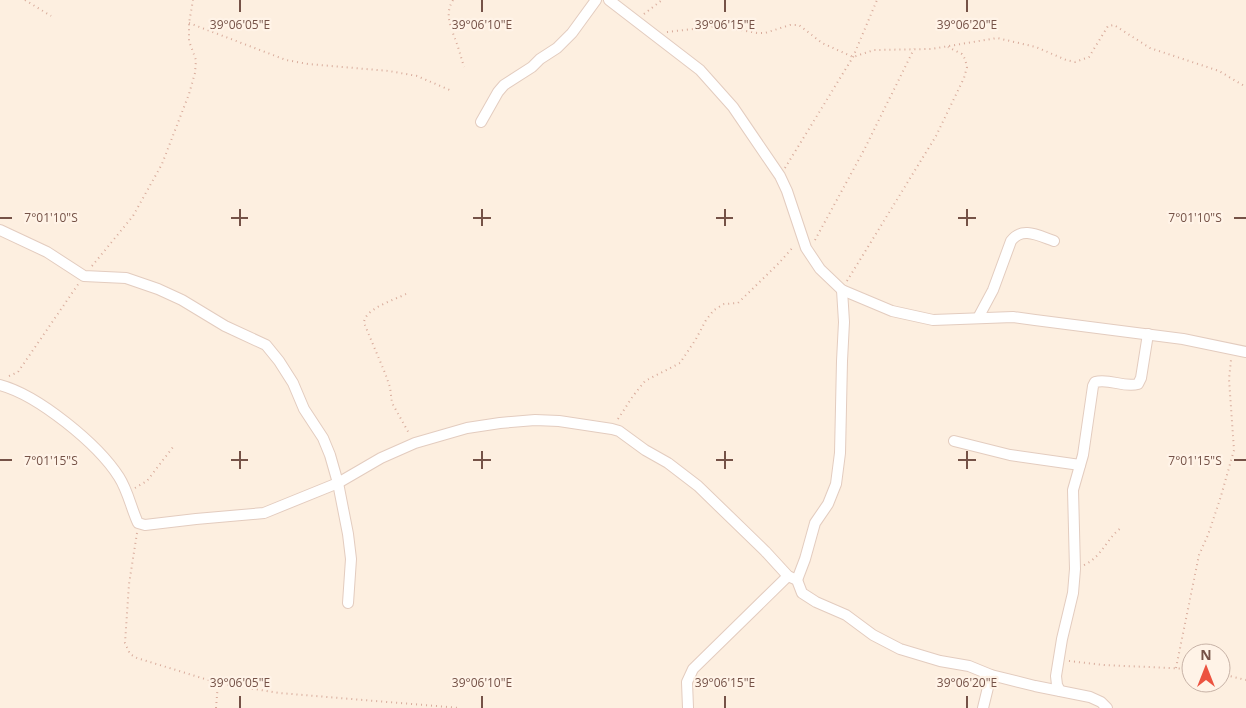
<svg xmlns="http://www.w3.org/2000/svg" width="1246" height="708" font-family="'Open Sans',sans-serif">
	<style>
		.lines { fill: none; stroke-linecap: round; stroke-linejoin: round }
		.street-casing { stroke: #e3ccbf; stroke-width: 12 }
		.path { stroke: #d8ab9b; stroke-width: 2; stroke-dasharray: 1 4; stroke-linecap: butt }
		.street { stroke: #fff; stroke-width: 10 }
		.ticks { fill: none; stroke: #755247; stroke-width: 2 }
		.ticks-label { font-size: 12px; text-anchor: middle; fill: #755247; stroke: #fff3e7; stroke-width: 4.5; stroke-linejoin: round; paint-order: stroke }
	</style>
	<rect width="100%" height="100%" fill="#fdefe0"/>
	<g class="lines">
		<defs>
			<g id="street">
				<path d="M609 0 700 70 733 107 780 176 787 191 806 248 820 269 842 290 892 311 933 320 1013 317 1035 320 1183 339 1246 352"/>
				<path d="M481 122 498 92 504 85 532 67 540 59 557 48 572 33 596 0"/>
				<path d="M0 230 47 252 84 276 126 278 158 289 182 300 225 326 266 345 279 361 293 383 304 409 323 438 330 455 338 483 348 534 351 559 348 603"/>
				<path d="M978 318 993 290 1011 241C1022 226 1039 236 1054 241"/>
				<path d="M0 385C38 395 98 444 119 477 128 491 131 508 138 523L145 525 196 519 264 513 338 483 381 458 415 443 467 428 500 423 535 420 559 421 612 429 619 431 645 450 668 463 698 486 765 551 788 576 797 580 802 593 816 602 846 615 873 635 900 649 940 661 969 666 991 675 1035 686 1090 697 1101 702 1107 708"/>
				<path d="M954 441 1010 455 1080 465"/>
				<path d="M797 580 805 559 815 523 828 504 836 484 840 453 842 361 844 322 842 290"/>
				<path d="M1060 691 1057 685 1056 676 1062 639 1073 593 1075 569 1073 490 1083 455 1093 386 1095 382C1110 378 1123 388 1138 384L1141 378 1148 334"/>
				<path d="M688 708 687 682 693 669 788 576"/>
				<path d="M983 708 991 675"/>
			</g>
		</defs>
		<use href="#street" class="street-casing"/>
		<g class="path">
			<path d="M25 0 51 16"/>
			<path d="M453 0C443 16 453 31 458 47 460 54 462 60 464 67"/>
			<path d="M644 14 662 0"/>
			<path d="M189 23 286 60 308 64 389 71 417 76 452 91"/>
			<path d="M667 32 719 26 757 33H765L790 25H799L822 43 853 57 874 50 931 49 997 38 1036 47 1066 60 1075 62 1089 57 1108 26 1114 25 1150 48 1219 71 1246 87"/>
			<path d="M785 168 853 57 877 0"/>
			<path d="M815 240 864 150 914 49"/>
			<path d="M92 266 133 216 162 164 189 94 195 73 196 60 189 41V23L193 0"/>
			<path d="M847 281 936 136 964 78 967 67 965 59 962 54 948 47"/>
			<path d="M406 294C394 300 364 309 364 323L385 373 390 387 392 403 410 435"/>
			<path d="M9 376 18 372 79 283"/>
			<path d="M618 419 633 396 645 381 680 363 696 339 706 320 714 310 724 304 738 303 779 263 794 246"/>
			<path d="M135 488 147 481 173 447"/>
			<path d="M137 533 129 584 125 643 130 654 137 658 218 683 279 693 460 708"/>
			<path d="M1084 565C1102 557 1106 539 1121 528"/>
			<path d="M1069 661 1104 665 1191 669"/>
			<path d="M1176 668 1199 555 1208 535 1221 496 1234 450 1229 379 1231 360"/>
			<path d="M1221 674 1246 680"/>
			<path d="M216 708 218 683"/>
		</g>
		<use href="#street" class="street"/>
	</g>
	<path class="ticks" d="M240 0V12M482 0V12M725 0V12M967 0V12M240 209V226M482 209V226M725 209V226M967 209V226M0 218H12M231 218H248M473 218H491M716 218H733M958 218H976M1234 218H1246M240 451V469M482 451V469M725 451V469M967 451V469M0 460H12M231 460H248M473 460H491M716 460H733M958 460H976M1234 460H1246M240 696V708M482 696V708M725 696V708M967 696V708"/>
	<g class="ticks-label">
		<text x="240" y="29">39°06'05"E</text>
		<text x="482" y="29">39°06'10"E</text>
		<text x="725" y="29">39°06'15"E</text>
		<text x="967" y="29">39°06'20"E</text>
		<text x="51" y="222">7°01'10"S</text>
		<text x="1195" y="222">7°01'10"S</text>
		<text x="51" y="465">7°01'15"S</text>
		<text x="1195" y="465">7°01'15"S</text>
		<text x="240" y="687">39°06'05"E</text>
		<text x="482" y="687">39°06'10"E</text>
		<text x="725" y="687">39°06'15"E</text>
		<text x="967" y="687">39°06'20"E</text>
	</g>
	<g transform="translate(1206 668)"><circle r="24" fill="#fff3e7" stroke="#c8b3a7"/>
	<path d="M0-4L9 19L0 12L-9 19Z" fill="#ec5340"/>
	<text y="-8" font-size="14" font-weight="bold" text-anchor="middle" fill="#755247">N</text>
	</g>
</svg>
